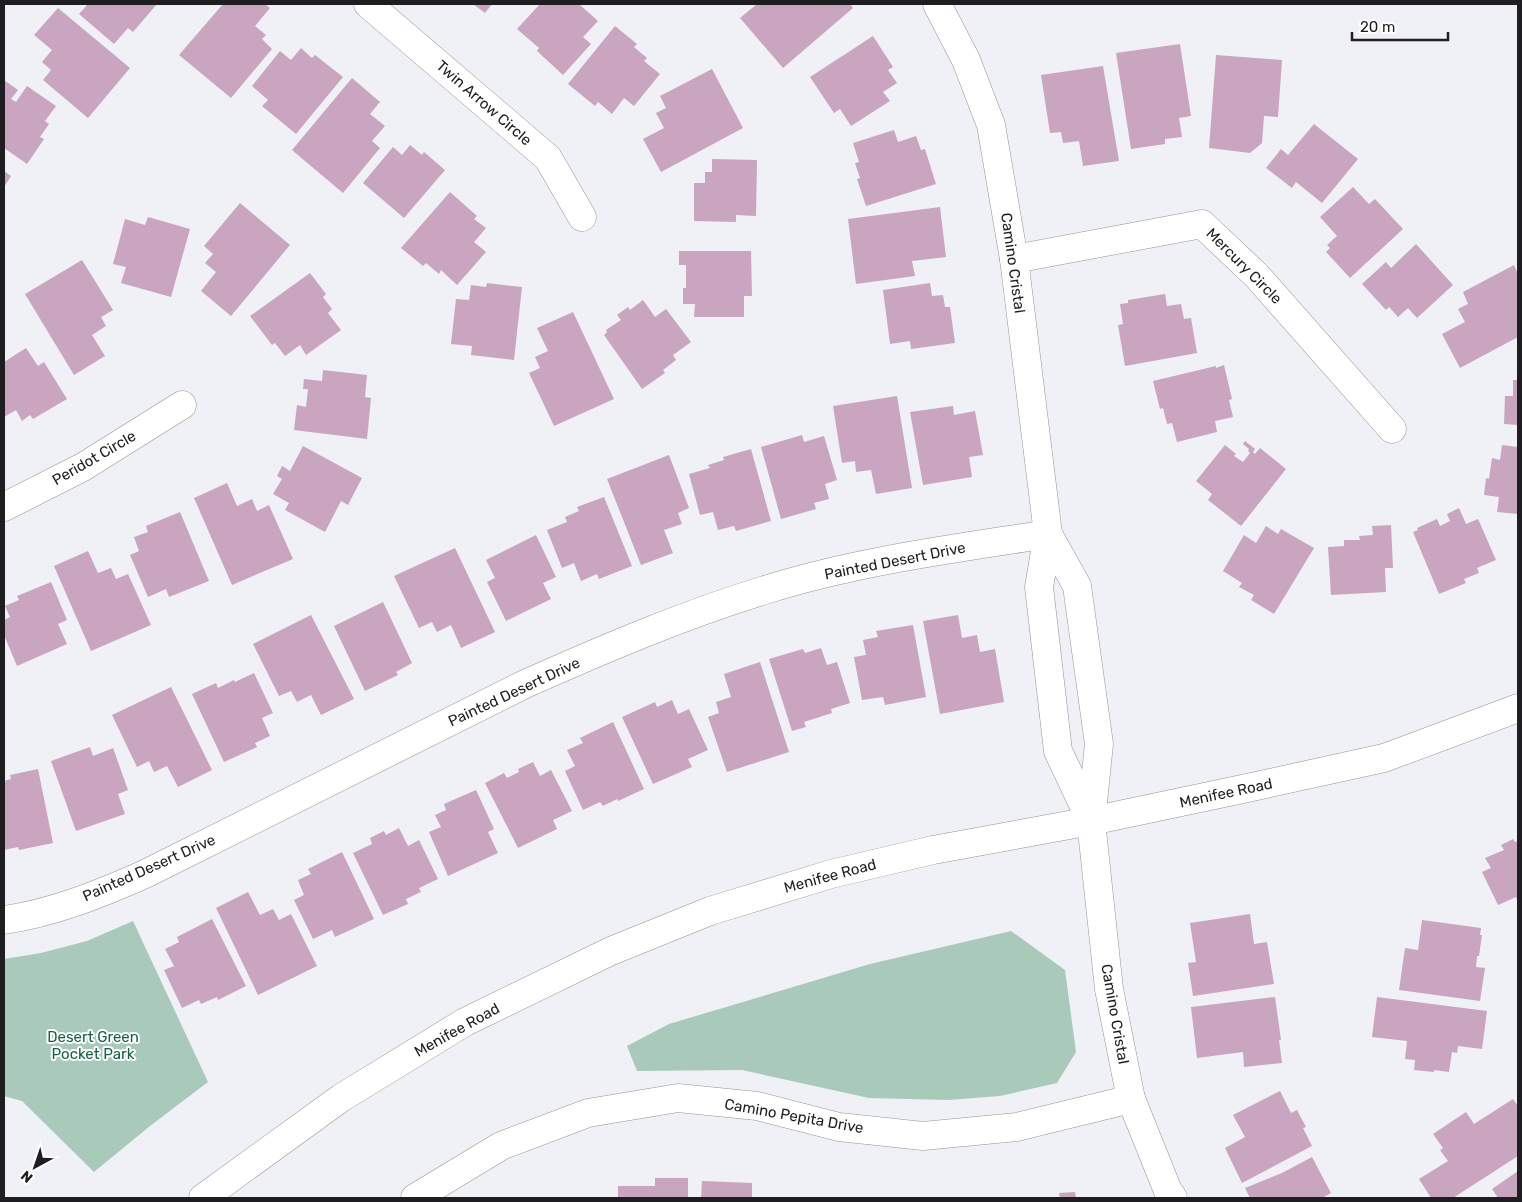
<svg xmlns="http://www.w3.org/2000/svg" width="1522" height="1202" font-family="Rubik,sans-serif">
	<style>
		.green { fill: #a9caba }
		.building { fill: #c9a5c0 }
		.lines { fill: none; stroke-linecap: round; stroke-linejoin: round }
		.street-casing { stroke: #939399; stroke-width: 29 }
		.primary-casing { stroke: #939399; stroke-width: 29 }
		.street { stroke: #fff; stroke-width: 28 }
		.primary { stroke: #fff; stroke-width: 28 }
		.labels { text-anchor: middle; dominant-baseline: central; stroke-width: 4; stroke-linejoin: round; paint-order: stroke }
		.street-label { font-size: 15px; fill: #1e1e20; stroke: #fff }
		.park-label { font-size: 15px; fill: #166146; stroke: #fff }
	</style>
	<rect width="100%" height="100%" fill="#f0f0f7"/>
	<g class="green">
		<path d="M133 921 208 1082 150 1126 94 1172 22 1101 4 1096V959L41 953 87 941Z"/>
		<path d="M1011 931 1065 970 1076 1052 1057 1083 1000 1096 948 1100 869 1098 742 1070 637 1071 627 1046 669 1024 870 964Z"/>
	</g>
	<g class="building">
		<path d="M88 4H157L133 32 128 28 114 44 79 14Z"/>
		<path d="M223 4H265L270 8 255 26 266 35 262 39 272 49 231 98 179 55Z"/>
		<path d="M473 4H492L485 13Z"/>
		<path d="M540 4H579L598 21 583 37 591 44 563 75 537 51 539 48 517 29Z"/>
		<path d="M757 4H850L853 8 783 68 740 18Z"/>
		<path d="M58 8 130 68 88 118 43 80 51 70 42 62 52 50 34 35Z"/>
		<path d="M615 26 637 44 634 47 647 58 644 61 660 74 634 106 624 98 612 114 598 102 595 106 568 84Z"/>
		<path d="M873 36 893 67 888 70 897 83 883 92 890 101 851 126 840 109 834 113 810 77Z"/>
		<path d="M1180 44 1191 116 1179 118 1182 137 1165 139V144L1131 149 1116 53Z"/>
		<path d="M301 48 312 58 315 55 343 77 296 134 262 106 268 100 252 86 280 51 291 60Z"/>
		<path d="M1216 55 1282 60 1278 117 1264 116 1262 143 1250 153 1209 148Z"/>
		<path d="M1103 66 1119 161 1083 166 1079 141 1063 143 1061 132 1050 133 1041 75Z"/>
		<path d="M712 69 743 128 661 172 643 139 664 128 656 113 666 108 660 96Z"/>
		<path d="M352 78 380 102 370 114 385 126 372 141 380 148 343 193 292 150Z"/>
		<path d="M4 80 18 90 11 99 16 102 27 86 56 106 45 121 49 124 40 137 44 139 27 164 4 148Z"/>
		<path d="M1314 124 1358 159 1322 203 1296 182 1292 188 1266 168 1281 149 1288 155Z"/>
		<path d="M894 130 898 142 916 136 921 150 925 149 936 184 866 206 857 179 860 178 855 163 859 162 853 143Z"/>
		<path d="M410 145 422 155 424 152 445 170 404 218 363 183 393 147 402 155Z"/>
		<path d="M712 159 757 160 756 216 736 215V222L694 221V183H705V172H712Z"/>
		<path d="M4 171 11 176 4 187Z"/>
		<path d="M1353 187 1369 204 1375 199 1403 229 1350 278 1326 252 1330 248 1327 245 1337 236 1320 217Z"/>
		<path d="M450 192 477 216 474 219 486 228 474 242 486 252 457 285 441 270 439 274 426 263 423 266 401 248Z"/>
		<path d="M240 203 290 245 231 316 201 291 216 272 205 263 213 254 204 246Z"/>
		<path d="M940 207 946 257 912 261 915 276 856 284 848 219Z"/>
		<path d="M148 217 190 229 171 297 121 283 126 267 113 264 125 219 145 225Z"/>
		<path d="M1416 244 1453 285 1417 318 1408 308 1398 317 1389 307 1386 310 1362 284 1386 262 1391 268Z"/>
		<path d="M679 251H751L752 296H744V317H694L695 304H683V288H686V265H679Z"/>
		<path d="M82 260 113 310 101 317 106 326 92 335 105 356 74 375 25 294Z"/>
		<path d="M1514 265 1518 274V337L1460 368 1442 334 1465 322 1458 309 1468 304 1463 292Z"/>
		<path d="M310 273 326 294 323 297 332 309 328 313 341 330 306 355 300 345 285 356 275 343 272 345 250 316Z"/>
		<path d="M487 283 522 287 514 360 471 355 472 346 451 344 456 299 469 300 471 285 486 287Z"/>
		<path d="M930 283 932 296 943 295 945 307H950L955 343 911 349 910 341 890 344 883 290Z"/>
		<path d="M1165 294 1167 306 1181 304 1184 319 1191 318 1197 353 1125 366 1118 325 1123 324 1120 304 1128 303V300Z"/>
		<path d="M643 300 655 317 666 309 691 342 673 355 676 360 663 370 665 373 642 389 604 335 607 332 606 330 621 320 617 315 628 307 630 310Z"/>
		<path d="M573 312 614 399 554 426 529 373 540 368 535 357 548 351 537 328Z"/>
		<path d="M26 348 38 366 44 362 67 399 33 419 30 415 22 421 16 410 4 417V362Z"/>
		<path d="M1224 365 1232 399 1229 400 1233 417 1215 421 1217 432 1177 442 1172 423 1167 424 1163 408 1160 409 1153 381 1216 366V368Z"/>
		<path d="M323 370 367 375 365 397 371 398 367 439 294 430 297 405 306 407 308 389H303L304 379 322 381Z"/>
		<path d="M1513 380H1518V425L1504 424 1505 396H1513Z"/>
		<path d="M897 396 912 488 876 494 871 470 856 472 855 461 842 463 833 406Z"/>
		<path d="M953 406 954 415 975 411 983 455 969 457 972 477 923 485 910 412Z"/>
		<path d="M802 435 804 442 824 436 837 480 825 484 829 499 814 503 816 509 781 519 761 447Z"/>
		<path d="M1245 441 1255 449 1253 452 1255 454 1260 448 1286 469 1241 526 1208 500 1212 494 1196 481 1225 445 1236 454 1234 456 1243 462 1250 453 1248 451 1249 449 1243 444Z"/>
		<path d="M1502 445 1518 447V514L1497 512 1499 497 1484 495 1486 478 1489 479 1492 458 1500 460Z"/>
		<path d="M303 446 362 478 348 505 341 501 325 532 285 510 289 503 273 494 282 479 277 476 282 466 290 471Z"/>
		<path d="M751 449 771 521 736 531 734 526 718 530 713 512 700 515 689 474 710 468 708 465 724 460 723 457Z"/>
		<path d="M669 455 689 508 678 513 682 524 664 530 673 553 641 565 607 479Z"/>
		<path d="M227 483 237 506 252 499 257 511 269 505 293 559 232 585 194 498Z"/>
		<path d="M604 497 632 566 599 579 597 574 581 581 574 563 562 568 547 530 567 522 565 517 579 511 577 507Z"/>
		<path d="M1459 508 1466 524 1478 519 1496 560 1477 568 1479 573 1464 579 1466 583 1439 594 1413 532 1418 530 1417 528 1437 519 1440 526 1450 521 1447 514Z"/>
		<path d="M180 512 209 581 169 597 166 589 148 597 130 555 139 551 134 537 148 532 146 526Z"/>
		<path d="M1391 525 1393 568H1385L1386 592 1331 595 1328 547 1344 546V540H1360L1359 536 1373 535 1372 526Z"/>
		<path d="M1266 526 1278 534 1281 529 1314 548 1274 614 1251 600 1254 595 1239 587 1242 583 1223 571 1244 535 1256 543Z"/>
		<path d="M536 535 556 577 543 583 551 599 506 621 487 582 495 578 486 560Z"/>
		<path d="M455 548 495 632 461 648 451 625 437 632 432 622 419 628 394 576Z"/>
		<path d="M88 551 98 573 111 568 116 579 128 574 151 625 91 651 54 566Z"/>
		<path d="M51 582 67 620 58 624 67 644 17 666 4 635V620L10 617 5 606 19 600 17 596Z"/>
		<path d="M383 602 412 663 396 672 398 675 365 691 334 626Z"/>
		<path d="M311 615 354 699 321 715 311 695 297 702 291 691 279 696 253 644Z"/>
		<path d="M958 615 962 638 977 635 980 652 995 649 1004 702 940 714 923 621Z"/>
		<path d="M913 625 926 697 885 705 883 697 862 700 854 657 866 655 863 640 878 637 876 631Z"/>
		<path d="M821 648 827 665 837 662 850 703 831 709 832 713 804 722 806 727 792 731 769 659 803 649 805 653Z"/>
		<path d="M760 662 789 752 727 772 708 717 719 713 716 702 731 697 724 674Z"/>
		<path d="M254 673 273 713 262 718 270 736 255 743 257 747 224 762 192 694 216 683 218 688 234 680 235 682Z"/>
		<path d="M171 687 212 770 178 787 167 766 154 772 149 761 137 767 112 715Z"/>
		<path d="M672 700 678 714 689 709 708 750 688 759 692 767 653 784 622 717 655 702 657 707Z"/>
		<path d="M613 722 644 789 618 801 617 799 603 806 600 802 583 810 565 771 575 766 567 750 583 743 580 738Z"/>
		<path d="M90 747 93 756 113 748 128 790 118 794 125 814 76 831 51 761Z"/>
		<path d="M533 762 540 776 551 770 572 811 553 820 557 829 518 848 485 783 504 773 507 778 519 772 518 769Z"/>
		<path d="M38 769 53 843 19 850 18 847 4 850V781L11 779 10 775Z"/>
		<path d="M476 790 494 829 488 832 498 853 448 876 429 832 441 827 435 815 446 810 444 804Z"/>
		<path d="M399 828 408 846 419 840 438 879 419 888 421 892 406 899 408 904 383 915 353 853 372 844 370 838 384 831 386 835Z"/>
		<path d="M1513 839 1515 842 1518 841V902L1516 897 1498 905 1482 872 1491 868 1485 858 1504 850 1501 845Z"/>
		<path d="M342 852 374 919 335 937 332 930 313 939 294 900 304 895 298 880 311 874 308 869Z"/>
		<path d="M248 892 260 915 273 909 279 920 291 914 317 966 258 995 216 908Z"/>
		<path d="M1250 914 1254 944 1267 942 1274 984 1193 996 1188 963 1196 962 1190 923Z"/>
		<path d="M212 919 246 986 218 1000 217 997 201 1004 199 1000 182 1008 164 970 174 966 165 949 179 942 177 937Z"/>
		<path d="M1422 920 1481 928 1480 935H1482L1479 956H1477L1476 967 1485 968 1480 1001 1399 990 1405 948 1418 950Z"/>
		<path d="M1275 997 1281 1040H1279L1282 1063 1244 1067 1243 1052 1197 1058 1191 1007Z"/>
		<path d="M1377 997 1487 1011 1482 1049 1458 1046 1457 1053 1452 1052 1449 1072 1434 1070V1072L1414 1070 1415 1060 1405 1059 1407 1041 1372 1037Z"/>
		<path d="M1280 1091 1291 1113 1297 1110 1306 1127 1303 1128 1312 1146 1242 1183 1225 1148 1245 1137 1233 1115Z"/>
		<path d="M1513 1099 1518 1106V1156L1453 1198H1431L1419 1179 1448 1161 1440 1150 1443 1148 1433 1134 1466 1112 1474 1124Z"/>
		<path d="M1312 1157 1331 1193 1324 1197V1198H1250L1245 1188 1282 1173Z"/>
		<path d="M1518 1171V1198H1498L1492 1189Z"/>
		<path d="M655 1178H688V1198H618V1186H655Z"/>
		<path d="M702 1181 752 1183V1198H701Z"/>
		<path d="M1075 1192 1076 1198H1060L1059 1193Z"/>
	</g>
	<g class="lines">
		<defs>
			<g id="street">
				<path d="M368 4 548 158 582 217"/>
				<path d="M937 4 966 60 991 125 1014 259 1048 534 1039 587 1058 751 1091 821"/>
				<path d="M1014 259 1202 224 1257 276 1392 429"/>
				<path d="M4 507 83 467 182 405"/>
				<path d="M1048 534 1077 586 1099 744 1091 821 1109 989 1131 1099 1168 1191 1173 1198"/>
				<path d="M4 920C53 913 100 894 145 874L525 684C604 649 683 615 765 590 857 561 953 549 1048 534"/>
				<path d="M415 1198 501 1146 588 1113 678 1098 757 1106 839 1127 923 1136 1017 1127 1131 1099"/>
			</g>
			<path id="primary" d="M203 1198 341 1098 465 1022 611 951 710 911 831 874 933 850 1091 821 1238 790 1384 758 1518 708"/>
		</defs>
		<use href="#street" class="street-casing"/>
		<use href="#primary" class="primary-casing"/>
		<use href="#street" class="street"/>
		<use href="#primary" class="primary"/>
	</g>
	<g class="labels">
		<g class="street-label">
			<text transform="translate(484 103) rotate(41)">Twin Arrow Circle</text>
			<text transform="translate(1013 263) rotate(82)">Camino Cristal</text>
			<text transform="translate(1244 266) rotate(45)">Mercury Circle</text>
			<text transform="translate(94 458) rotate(-30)">Peridot Circle</text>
			<text transform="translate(895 561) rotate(-11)">Painted Desert Drive</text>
			<text transform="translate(514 692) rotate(-25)">Painted Desert Drive</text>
			<text transform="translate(1226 793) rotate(-12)">Menifee Road</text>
			<text transform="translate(149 868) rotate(-24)">Painted Desert Drive</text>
			<text transform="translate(830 876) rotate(-15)">Menifee Road</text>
			<text transform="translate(1115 1014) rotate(80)">Camino Cristal</text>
			<text transform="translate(457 1030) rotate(-29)">Menifee Road</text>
			<text transform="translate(794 1116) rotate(10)">Camino Pepita Drive</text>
		</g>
		<g class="park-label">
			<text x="93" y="1037">Desert Green<tspan x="93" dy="17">Pocket Park</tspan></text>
		</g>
	</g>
	<rect width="1522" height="1202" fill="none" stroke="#1e1e20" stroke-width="10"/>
	<g transform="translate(35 1167) rotate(220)" stroke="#ffffff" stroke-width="4" paint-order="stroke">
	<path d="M0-4L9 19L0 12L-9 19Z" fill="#1e1e20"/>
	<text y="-8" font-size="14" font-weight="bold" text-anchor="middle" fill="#1e1e20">N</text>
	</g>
	<path d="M1352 32v8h96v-8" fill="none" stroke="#1e1e20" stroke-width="2.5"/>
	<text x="1360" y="32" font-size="15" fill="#1e1e20" stroke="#ffffff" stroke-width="4" paint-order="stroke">20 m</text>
</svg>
